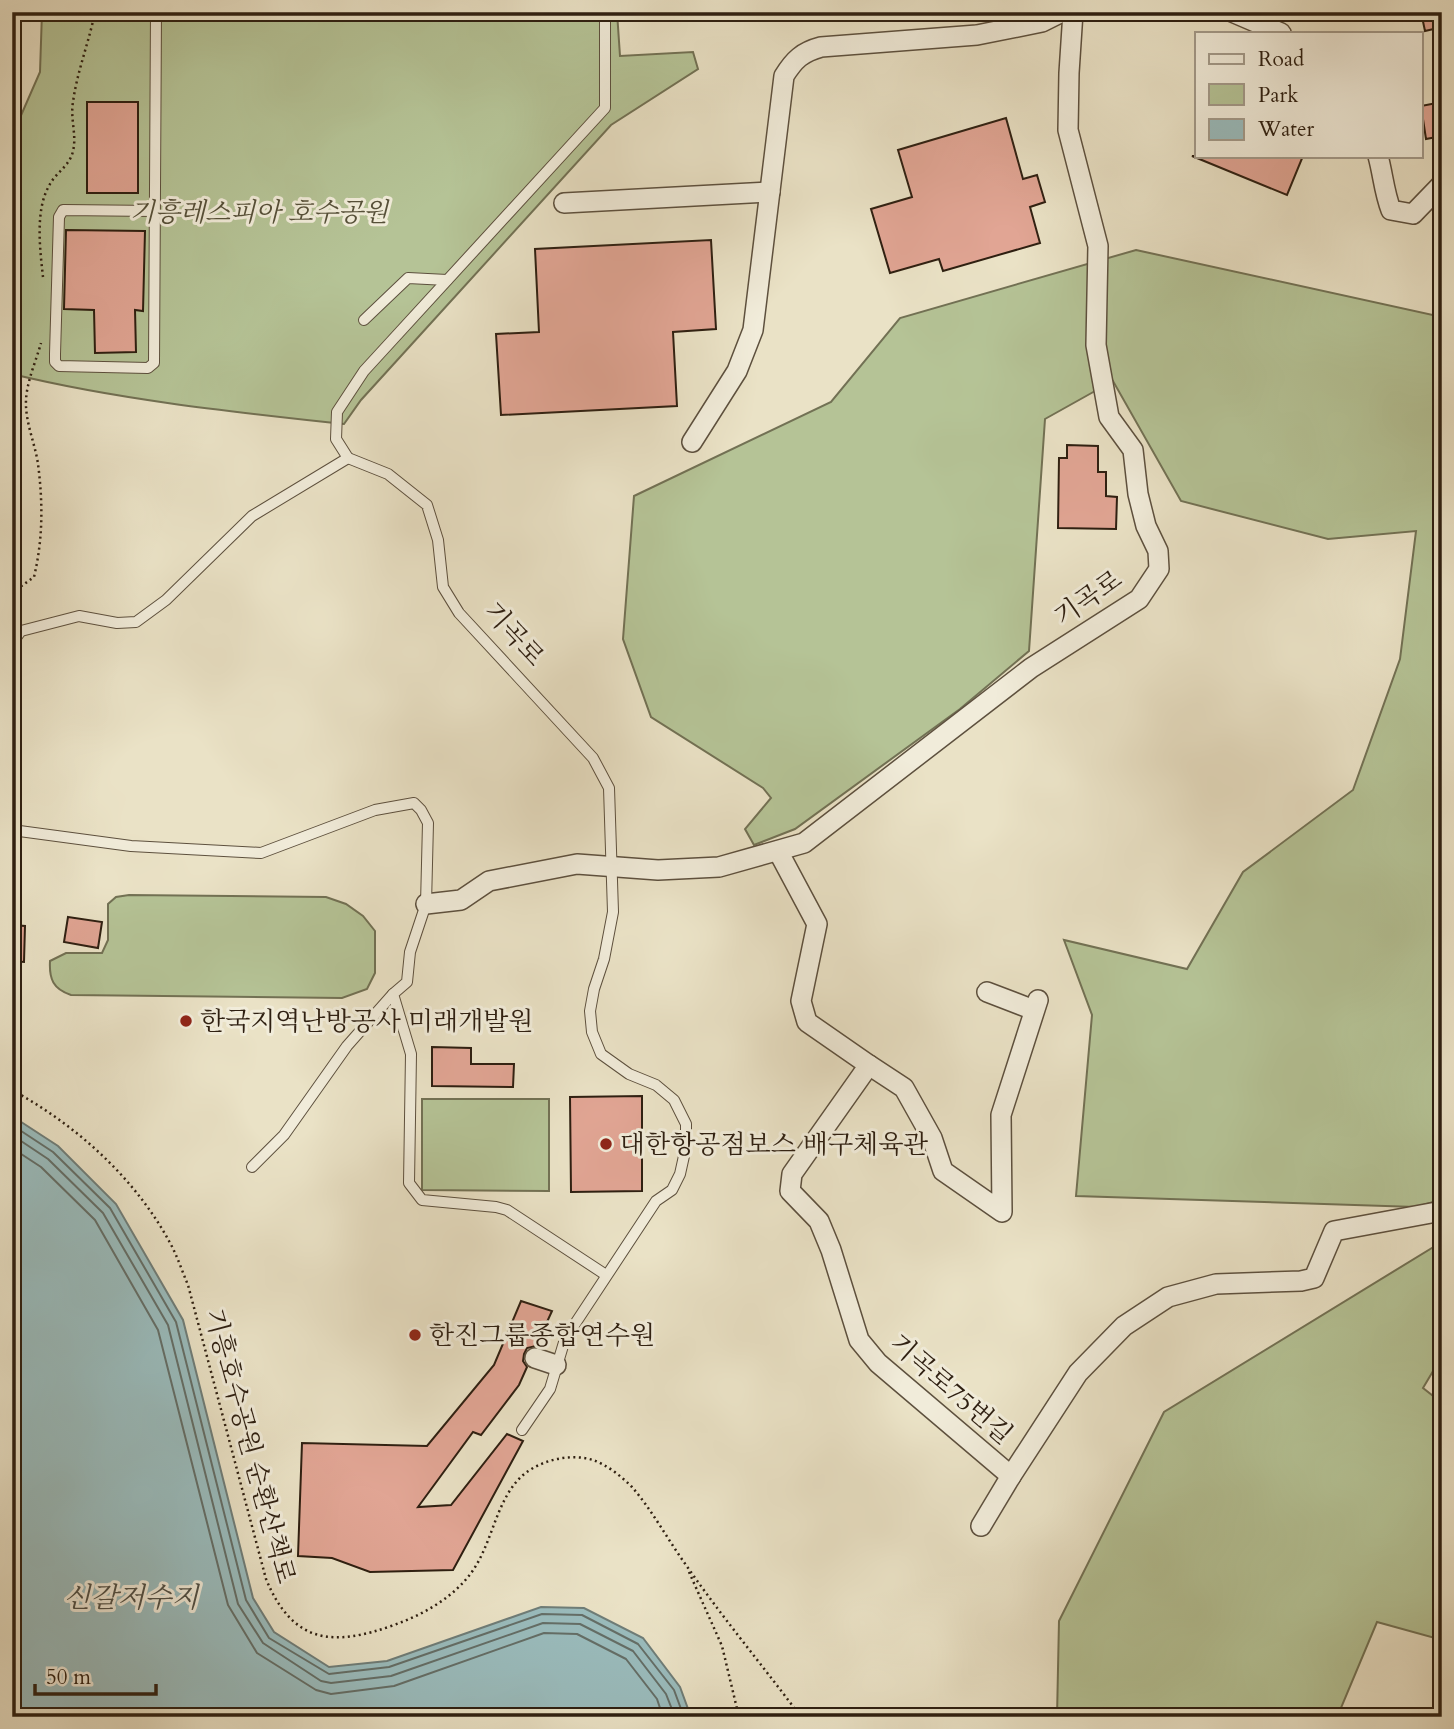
<svg xmlns="http://www.w3.org/2000/svg" width="1454" height="1729" font-family="Cardo,'Noto Serif KR',serif">
	<style>
		.green { fill: #b5c396; stroke: #727154; stroke-width: 2 }
		.water { fill: #9abcbd; stroke: #6f7d78; stroke-width: 2 }
		.lines { fill: none; stroke-linecap: round; stroke-linejoin: round }
		.shore { stroke: #646e67; stroke-width: 2 }
		.building { fill: #e1a594; stroke: #2e1f11; stroke-width: 2 }
		.service-casing { stroke: #5d503e; stroke-width: 12 }
		.minor-casing { stroke: #5d503e; stroke-width: 22 }
		.path { stroke: #2e1f11; stroke-width: 2.5; stroke-dasharray: 2 3.5; stroke-linecap: butt }
		.service { stroke: #f1ecda; stroke-width: 10 }
		.minor { stroke: #f1ecda; stroke-width: 19 }
		.poi-dot { fill: #8f2418; stroke: #f1ecda; stroke-width: 2.5 }
		.labels { text-anchor: middle; dominant-baseline: central; stroke-width: 6; stroke-linejoin: round; paint-order: stroke }
		.park-label { font-size: 26px; font-style: italic; fill: #565039; stroke: #f1ecda }
		.street-label { font-size: 26px; fill: #2e1f11; stroke: #f1ecda }
		.poi-label { font-size: 26px; fill: #2e1f11; stroke: #f1ecda; text-anchor: start }
		.water-label { font-size: 28px; font-style: italic; fill: #4e4e45; stroke: #f1ecda }
	</style>
	<rect width="100%" height="100%" fill="#eae2c6"/>
	<filter id="stains"><feTurbulence type="fractalNoise" baseFrequency=".00286" numOctaves="4"/><feColorMatrix values="0 0 0 0 .2 0 0 0 0 .09 0 0 0 0 .02 0 0 0 .5 -.17"/></filter>
	<radialGradient id="worn" r=".72"><stop offset=".6" stop-color="#630" stop-opacity="0"/><stop offset="1" stop-color="#630" stop-opacity=".3"/></radialGradient>
	<g class="green">
		<path d="M42 12H617L620 56 693 52 698 69 611 125 361 400 344 424C234 412 119 400 12 374V136L40 72Z"/>
		<path d="M1136 250 1442 317V1356L1423 1388 1442 1403V1640L1377 1622 1341 1708 1330 1717H1057L1059 1621 1164 1412 1440 1243V1200L1416 1207 1076 1196 1092 1015 1064 940 1187 969 1243 872 1353 790 1400 659 1416 531 1328 539 1181 501 1113 381 1045 419 1029 651 960 709 795 829 754 845 745 829 771 798 763 788 651 717 623 639 634 496 831 402 900 318Z"/>
		<path d="M129 895 326 897 346 904 363 916 375 931V973L367 989 342 998 71 995C53 989 49 979 50 961L66 953H102L108 940V904L116 897Z"/>
		<path d="M422 1099H549V1191L422 1190Z"/>
	</g>
	<path class="water" d="M12 1116 58 1146 116 1204 183 1320 253 1598 274 1632 329 1667 387 1661 541 1607 584 1608 643 1638 680 1687 691 1717H12Z"/>
	<g class="lines">
		<g class="shore">
			<path d="M12 1125 53 1152 110 1208 176 1322 246 1600 269 1638 329 1674 389 1667 542 1614 582 1615 638 1644 674 1690 684 1717"/>
			<path d="M12 1135 48 1159 103 1213 168 1325 238 1604 263 1643 321 1681 331 1683 391 1676 543 1623 580 1624 633 1651 666 1694 675 1717"/>
			<path d="M12 1148 41 1167 95 1220 158 1330 228 1605 257 1653 316 1690 331 1694 394 1686 544 1633 577 1634 626 1659 657 1699 663 1717"/>
		</g>
	</g>
	<g class="building">
		<path d="M1421 12H1434L1438 28 1425 31Z"/>
		<rect x="87" y="102" width="51" height="91"/>
		<path d="M1442 102V136L1426 139 1421 106Z"/>
		<path d="M1006 118 1023 179 1037 175 1045 202 1030 207 1040 243 943 271 939 259 890 273 871 209 912 197 898 150Z"/>
		<path d="M1192 156H1303L1287 195Z"/>
		<path d="M66 230 145 231 143 311 135 310 136 352 95 353 94 310 64 309Z"/>
		<path d="M711 240 716 329 673 332 677 406 501 415 496 334 539 332 535 249Z"/>
		<path d="M1067 445 1098 446V472H1106V496L1117 497 1116 529 1058 528 1059 458H1067Z"/>
		<path d="M68 917 102 922 98 948 64 942Z"/>
		<path d="M12 925 25 926 24 962 12 961Z"/>
		<path d="M432 1047 471 1048V1064H514L513 1087 432 1086Z"/>
		<path d="M642 1096V1191L571 1192 570 1097Z"/>
		<path d="M521 1301 552 1311 536 1346 527 1348 524 1354 523 1361 527 1367 519 1385 481 1435 473 1432 418 1507 451 1505 507 1434 523 1441 453 1570 370 1572 332 1558 298 1556 302 1443 427 1446 494 1365Z"/>
	</g>
	<g class="lines">
		<defs>
			<g id="service">
				<path d="M155 211 63 210 59 217 55 354V362L59 366 148 368 154 363 156 12"/>
				<path d="M364 320 408 278 447 280"/>
				<path d="M348 458 388 474 427 505 438 540 443 587 459 613 593 758 609 788 613 912 604 959 594 989 590 1011 592 1032 601 1054 629 1074 656 1085 674 1100 686 1124V1147L680 1174 672 1190 656 1201 565 1339 550 1389 522 1430"/>
				<path d="M12 643 21 631 79 616 117 623 136 622 166 600 252 516 348 458 336 439 337 412 364 371 605 108V12"/>
				<path d="M12 830 131 846 261 853 375 810 414 803 421 810 428 823 426 904 410 952 407 982 393 994 411 1054 409 1183 422 1200 496 1207 507 1210 606 1275"/>
				<path d="M252 1167 284 1135 347 1046 393 994"/>
			</g>
			<g id="minor">
				<path d="M1232 12 1281 33"/>
				<path d="M1378 156C1383 174 1384 192 1391 210L1413 214 1442 184"/>
				<path d="M564 203 770 192"/>
				<path d="M692 442 737 371 753 330 784 76C794 60 802 52 821 47L977 35 1042 22 1062 12"/>
				<path d="M778 851 817 924 801 1001 807 1022 869 1065 792 1174 790 1191 819 1221 831 1250 859 1340 878 1363 1011 1476 1078 1373 1124 1326 1168 1297 1216 1284 1301 1281 1314 1278 1334 1231 1442 1211"/>
				<path d="M426 904 461 900 489 881 577 864 658 870 719 867 804 843 1031 668 1139 599 1159 569 1158 551 1146 526 1138 494 1133 450 1109 417 1096 345 1098 246 1068 130 1069 73 1073 12"/>
				<path d="M987 992 1034 1010"/>
				<path d="M869 1065 904 1088 932 1138 943 1171 1002 1212 1001 1115 1038 1000"/>
				<path d="M535 1358 556 1365"/>
				<path d="M981 1526 1011 1476"/>
			</g>
		</defs>
		<use href="#service" class="service-casing"/>
		<use href="#minor" class="minor-casing"/>
		<g class="path">
			<path d="M43 277C40 250 35 210 49 186 55 173 70 166 73 151 77 135 70 119 73 102 77 72 89 42 95 12"/>
			<path d="M12 593 34 577C43 539 43 503 38 464 35 443 25 422 26 400 27 381 36 361 41 343"/>
			<path d="M12 1090C76 1125 134 1177 169 1241 177 1255 182 1271 188 1285L266 1579C293 1644 333 1647 394 1625 422 1615 449 1600 468 1577 493 1547 494 1501 523 1475 541 1460 570 1453 593 1460 607 1465 621 1476 632 1487 652 1510 668 1540 686 1565 722 1617 763 1666 801 1717"/>
			<path d="M689 1572 722 1646 739 1717"/>
		</g>
		<use href="#service" class="service"/>
		<use href="#minor" class="minor"/>
	</g>
	<g class="poi-dot">
		<circle cx="186" cy="1021" r="7"/>
		<circle cx="606" cy="1144" r="7"/>
		<circle cx="415" cy="1335" r="7"/>
	</g>
	<g class="labels">
		<g class="park-label">
			<text x="259" y="212">기흥레스피아 호수공원</text>
		</g>
		<g class="street-label">
			<text transform="translate(1088 598) rotate(-35)">기곡로</text>
			<text transform="translate(514 634) rotate(48)">기곡로</text>
			<text transform="translate(951 1389) rotate(41)">기곡로75번길</text>
			<text transform="translate(250 1446) rotate(75)">기흥호수공원 순환산책로</text>
		</g>
		<g class="poi-label">
			<text x="200" y="1021">한국지역난방공사 미래개발원</text>
			<text x="620" y="1144">대한항공점보스 배구체육관</text>
			<text x="429" y="1335">한진그룹종합연수원</text>
		</g>
		<g class="water-label">
			<text x="131" y="1598">신갈저수지</text>
		</g>
	</g>
	<rect width="1454" height="1729" fill="none" stroke="#eae2c6" stroke-width="42"/>
	<rect x="14" y="14" width="1426" height="1701" fill="none" stroke="#2e1f11" stroke-width="3.5"/>
	<rect x="21" y="21" width="1412" height="1687" fill="none" stroke="#2e1f11" stroke-width="2"/>
	<rect x="1195" y="32" width="228" height="126" fill="#f1ecda" stroke="#a39a8a" stroke-width="2"/>
	<rect x="1209" y="54" width="35" height="10" fill="#f1ecda" stroke="#a39a8a" stroke-width="2"/>
	<text x="1258" y="66" font-size="21" fill="#2e1f11">Road</text>
	<rect x="1209" y="84" width="35" height="21" fill="#b5c396" stroke="#a39a8a" stroke-width="2"/>
	<text x="1258" y="102" font-size="21" fill="#2e1f11">Park</text>
	<rect x="1209" y="119" width="35" height="21" fill="#9abcbd" stroke="#a39a8a" stroke-width="2"/>
	<text x="1258" y="136" font-size="21" fill="#2e1f11">Water</text>
	<path d="M35 1684v10h121v-10" fill="none" stroke="#2e1f11" stroke-width="3.5"/>
	<text x="46" y="1684" font-size="21" fill="#2e1f11" stroke="#f1ecda" stroke-width="5" paint-order="stroke">50 m</text>
	<rect width="100%" height="100%" filter="url(#stains)"/>
	<rect width="100%" height="100%" fill="url(#worn)"/>
</svg>
